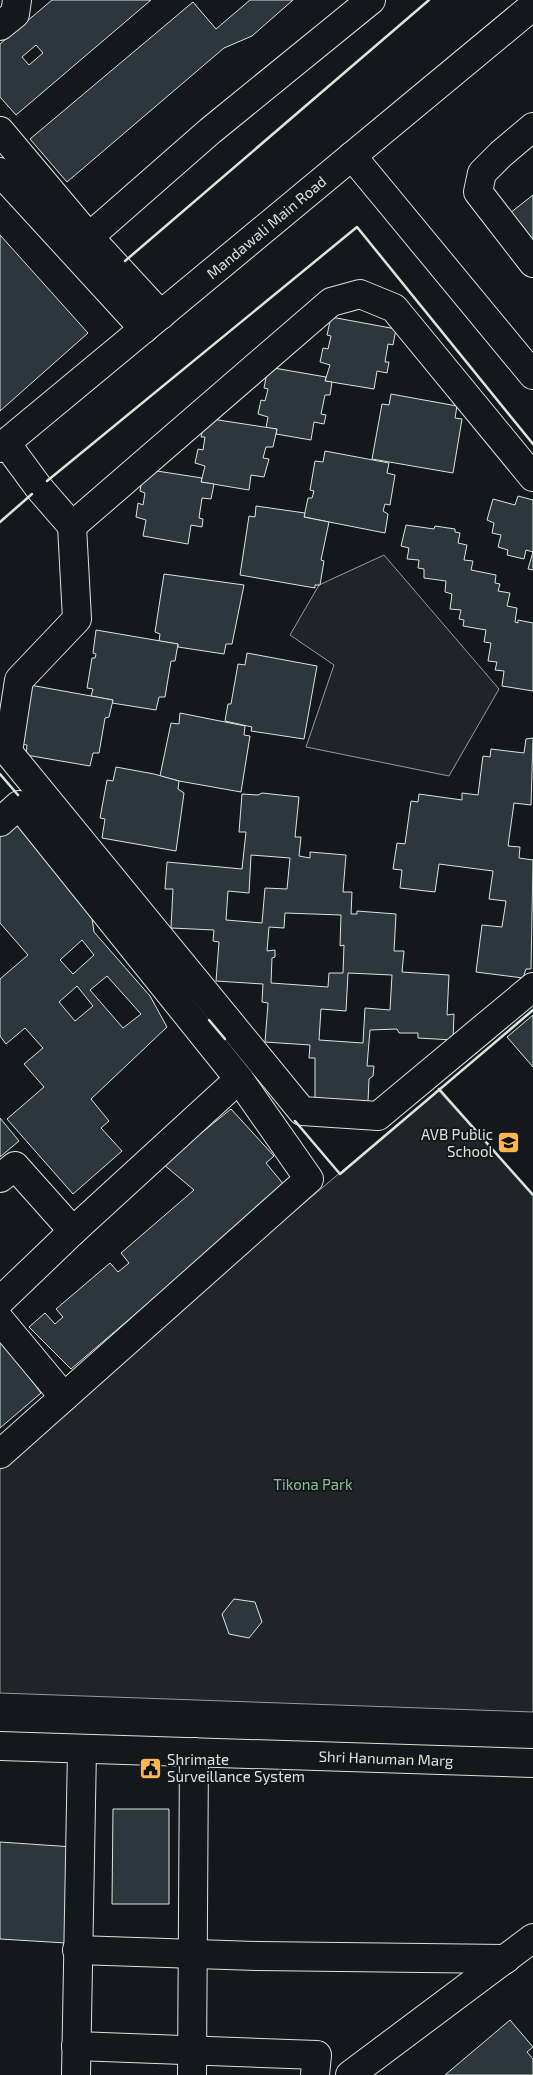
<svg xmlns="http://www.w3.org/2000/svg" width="533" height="2075" font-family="'Exo 2',sans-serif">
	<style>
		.green { fill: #202428; stroke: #939e99 }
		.building { fill: #2c363c; stroke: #d8e6dc; fill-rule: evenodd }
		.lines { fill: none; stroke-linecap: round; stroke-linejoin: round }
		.minor-casing { stroke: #d8e6dc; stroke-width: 30 }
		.minor { stroke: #14181c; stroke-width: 28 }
		.wall { stroke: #d8e6dc; stroke-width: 2.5 }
		.labels { text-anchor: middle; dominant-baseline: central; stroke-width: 4; stroke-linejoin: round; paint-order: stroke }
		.street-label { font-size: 15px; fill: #d8e6dc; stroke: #14181c }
		.poi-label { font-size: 15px; fill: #d8e6dc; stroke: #14181c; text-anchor: end }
		.park-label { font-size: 15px; fill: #8ac095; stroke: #14181c }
	</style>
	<rect width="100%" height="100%" fill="#14181c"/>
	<g class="green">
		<path d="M384 555 499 689 449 776 306 747 334 665 290 635 319 585Z"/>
		<path d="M438 1090 533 1195V1712L0 1693V1460Z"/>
	</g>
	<g class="building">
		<path d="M52 0H151L16 115 0 97V44ZM36 45 43 53 29 65 22 57Z"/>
		<path d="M250 0H293L252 36 224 48 67 182 30 139 193 2 216 29Z"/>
		<path d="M533 195V254L505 217Z"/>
		<path d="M0 235 88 333 0 411Z"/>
		<path d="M331 317 396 329 393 345 388 344 385 362H389L387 373 377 371 374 389 325 381 330 365 320 362 323 348 328 349 331 336 327 335Z"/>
		<path d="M268 367 326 377 325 381 332 382 330 395H325L321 414 326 415 324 424 314 422 311 440 276 434 277 429 266 428 268 417 258 414 261 400 265 401 268 389 264 388Z"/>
		<path d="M391 394 457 406 455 418 462 419 453 473 372 459 382 404 389 405Z"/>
		<path d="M205 418 277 429 273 447H266L263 458 269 459 264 477 251 475 249 490 201 482 205 466 195 463 198 449 203 450 205 437H201Z"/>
		<path d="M325 451 389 463 387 473 395 475 390 505 385 504 383 511 388 514 385 533 304 517 308 498H312L314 491 310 490 315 461 323 462Z"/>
		<path d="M144 469 202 478 201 482 214 484 211 499 202 498 199 518 203 519 202 527 191 525 188 544 143 536 146 520 136 517 138 503 143 505 145 493 140 491Z"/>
		<path d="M518 496 533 500V570L528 569 533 552 526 550 524 559 507 555 508 550 498 547 501 535 492 533 494 523 487 520 493 499 515 505Z"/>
		<path d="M256 506 305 513 304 517 329 522 321 560 324 561 320 585H315V588L240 575 249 516 255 517Z"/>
		<path d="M406 525 434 529 435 526 455 529V532L460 533 458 543 467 545 464 560 473 561 471 570 496 575 495 583 500 584 498 591 510 593 507 606 517 608 515 622 518 623V620L533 623V691L502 686 504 671 495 670 497 662 488 661 491 643 484 642 486 630 463 626 464 620 459 619 461 610 450 609 452 594 445 592 446 581 424 578V569L418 568 419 560 407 559 409 548 401 546Z"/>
		<path d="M164 574 244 585 232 644H226L224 654 178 647V644L159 641 160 634 155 632Z"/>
		<path d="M96 630 178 644 175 661H171L165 697H159L156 710 112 703 113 700 91 696 93 689 87 688 92 658H95L96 654 93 653Z"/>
		<path d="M247 653 317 666 304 739 251 731 252 727 225 721 228 704H231L238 664 245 665Z"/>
		<path d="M30 685 113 700 109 717 105 718 99 753H93L90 766 26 755 27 745 20 744Z"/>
		<path d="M180 713 245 726 244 735 250 736 241 792 179 781 160 776 171 723 179 724Z"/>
		<path d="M533 738 531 805 514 803 508 846 520 847 519 858 533 860 531 969H526L523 978 476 972 482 925 502 927 506 901 489 899 493 871 439 864 435 892 400 888 402 870 393 869 397 843 405 844 411 801 418 802 419 794 462 800V793L478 795 483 756 490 757 491 749 524 753 526 739Z"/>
		<path d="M116 767 154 774 179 781 178 789 184 793 176 851 102 838 105 819 100 818 107 780 113 781Z"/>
		<path d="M262 793 299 797 295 837H301L299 856 310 858V852L346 855 343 892H352L351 914H357V911L396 914 394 951H404L402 972 449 975 447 1015 454 1014 453 1040 418 1038V1033H399L397 1029 370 1030 367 1066H374L373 1076 369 1079 368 1102 315 1101V1058H309L310 1045 265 1042 268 1004V1003L262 1002 263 984 216 981 219 942 213 941 214 930 171 928 173 889H165L167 862 242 869 246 832H239L242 794 258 795ZM251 855 290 858 287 889 265 888 262 923 226 920 228 891 249 893ZM285 913 341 915 340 946 344 945 343 973H329L328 987 271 983 272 958 275 957V950L267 951 269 927 284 928ZM348 973 392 975 390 1010 365 1008 363 1043 319 1040 321 1009 346 1011Z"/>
		<path d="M20 816 91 911 94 932 150 996 167 1027 91 1099 109 1121 101 1128 122 1151 73 1194 7 1119 44 1087 24 1064 43 1048 25 1028 6 1044 0 1036V979L28 955 0 923V833ZM82 940 94 955 73 974 60 960ZM107 976 141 1014 123 1028 90 990ZM77 986 93 1006 75 1021 59 1002Z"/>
		<path d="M533 1015V1067L507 1037Z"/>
		<path d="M231 1109 274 1156 266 1163 285 1186 71 1369 29 1327 45 1313 55 1324 63 1317 56 1309 110 1263 118 1272 129 1263 121 1253 194 1190 163 1164Z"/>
		<path d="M0 1118 19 1141 0 1157Z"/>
		<path d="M1 1340 41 1393 0 1428V1341Z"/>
		<path d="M234 1599 255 1602 262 1622 249 1638 229 1634 222 1614Z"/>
		<path d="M113 1809H169V1904H112Z"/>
		<path d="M0 1842 73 1847 66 1943 0 1939Z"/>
		<path d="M510 2020 533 2047 527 2052 533 2059V2075H445Z"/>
	</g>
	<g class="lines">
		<defs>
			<g id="minor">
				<path d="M0 26 15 14 17 0"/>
				<path d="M533 127 501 154 482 173 478 192 533 263"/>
				<path d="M0 131 89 237 161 315"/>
				<path d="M352 156 533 375"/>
				<path d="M0 172 144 329"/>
				<path d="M89 237 210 131 371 0"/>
				<path d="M6 443 39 488 72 526 77 619 19 680 8 752 302 1111 378 1116 533 987"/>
				<path d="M0 448 533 6"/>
				<path d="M72 526 331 302 360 294 394 308 533 477"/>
				<path d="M0 822 19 805 239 1079 309 1179 0 1454"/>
				<path d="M0 1178 15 1166 73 1231"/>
				<path d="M0 1301 73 1231 239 1079"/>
				<path d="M0 1320 64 1397"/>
				<path d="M0 1746 533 1763"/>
				<path d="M77 1950 258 1956 506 1959"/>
				<path d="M76 2046 317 2055 315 2075"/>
				<path d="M76 2075 82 1749"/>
				<path d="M192 2075 194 1752"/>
				<path d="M350 2075 533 1938"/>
			</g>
		</defs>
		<use href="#minor" class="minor-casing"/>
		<use href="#minor" class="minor"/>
		<g class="wall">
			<path d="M125 261 429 0"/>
			<path d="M47 481 357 227 533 444"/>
			<path d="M0 522 32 494"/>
			<path d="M0 774 18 795"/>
			<path d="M209 1020 225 1039"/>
			<path d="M439 1089 533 1195"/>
			<path d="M295 1121 340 1174 533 1010"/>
		</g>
	</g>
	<defs>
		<symbol id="school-square" viewBox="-11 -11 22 22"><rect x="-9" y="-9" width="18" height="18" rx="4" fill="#ffb74d" stroke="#14181c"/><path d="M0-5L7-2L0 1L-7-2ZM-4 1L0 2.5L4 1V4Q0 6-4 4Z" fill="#111"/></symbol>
		<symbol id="civic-square" viewBox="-11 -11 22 22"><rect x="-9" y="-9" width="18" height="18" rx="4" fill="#ffb74d" stroke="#14181c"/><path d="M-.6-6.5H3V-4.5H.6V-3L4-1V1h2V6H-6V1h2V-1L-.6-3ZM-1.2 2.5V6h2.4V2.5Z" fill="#111"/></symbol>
	</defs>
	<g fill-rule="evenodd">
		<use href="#school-square" x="496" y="1130" width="25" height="25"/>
		<use href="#civic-square" x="138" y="1756" width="25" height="25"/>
	</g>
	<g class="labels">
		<g class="street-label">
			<text transform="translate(266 227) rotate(-40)">Mandawali Main Road</text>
			<text transform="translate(386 1758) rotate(2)">Shri Hanuman Marg</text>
		</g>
		<g class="poi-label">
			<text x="493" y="1134">AVB Public<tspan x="493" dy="17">School</tspan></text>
			<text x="167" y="1759" text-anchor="start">Shrimate<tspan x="167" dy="17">Surveillance System</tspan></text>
		</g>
		<g class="park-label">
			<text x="313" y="1484">Tikona Park</text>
		</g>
	</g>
</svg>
